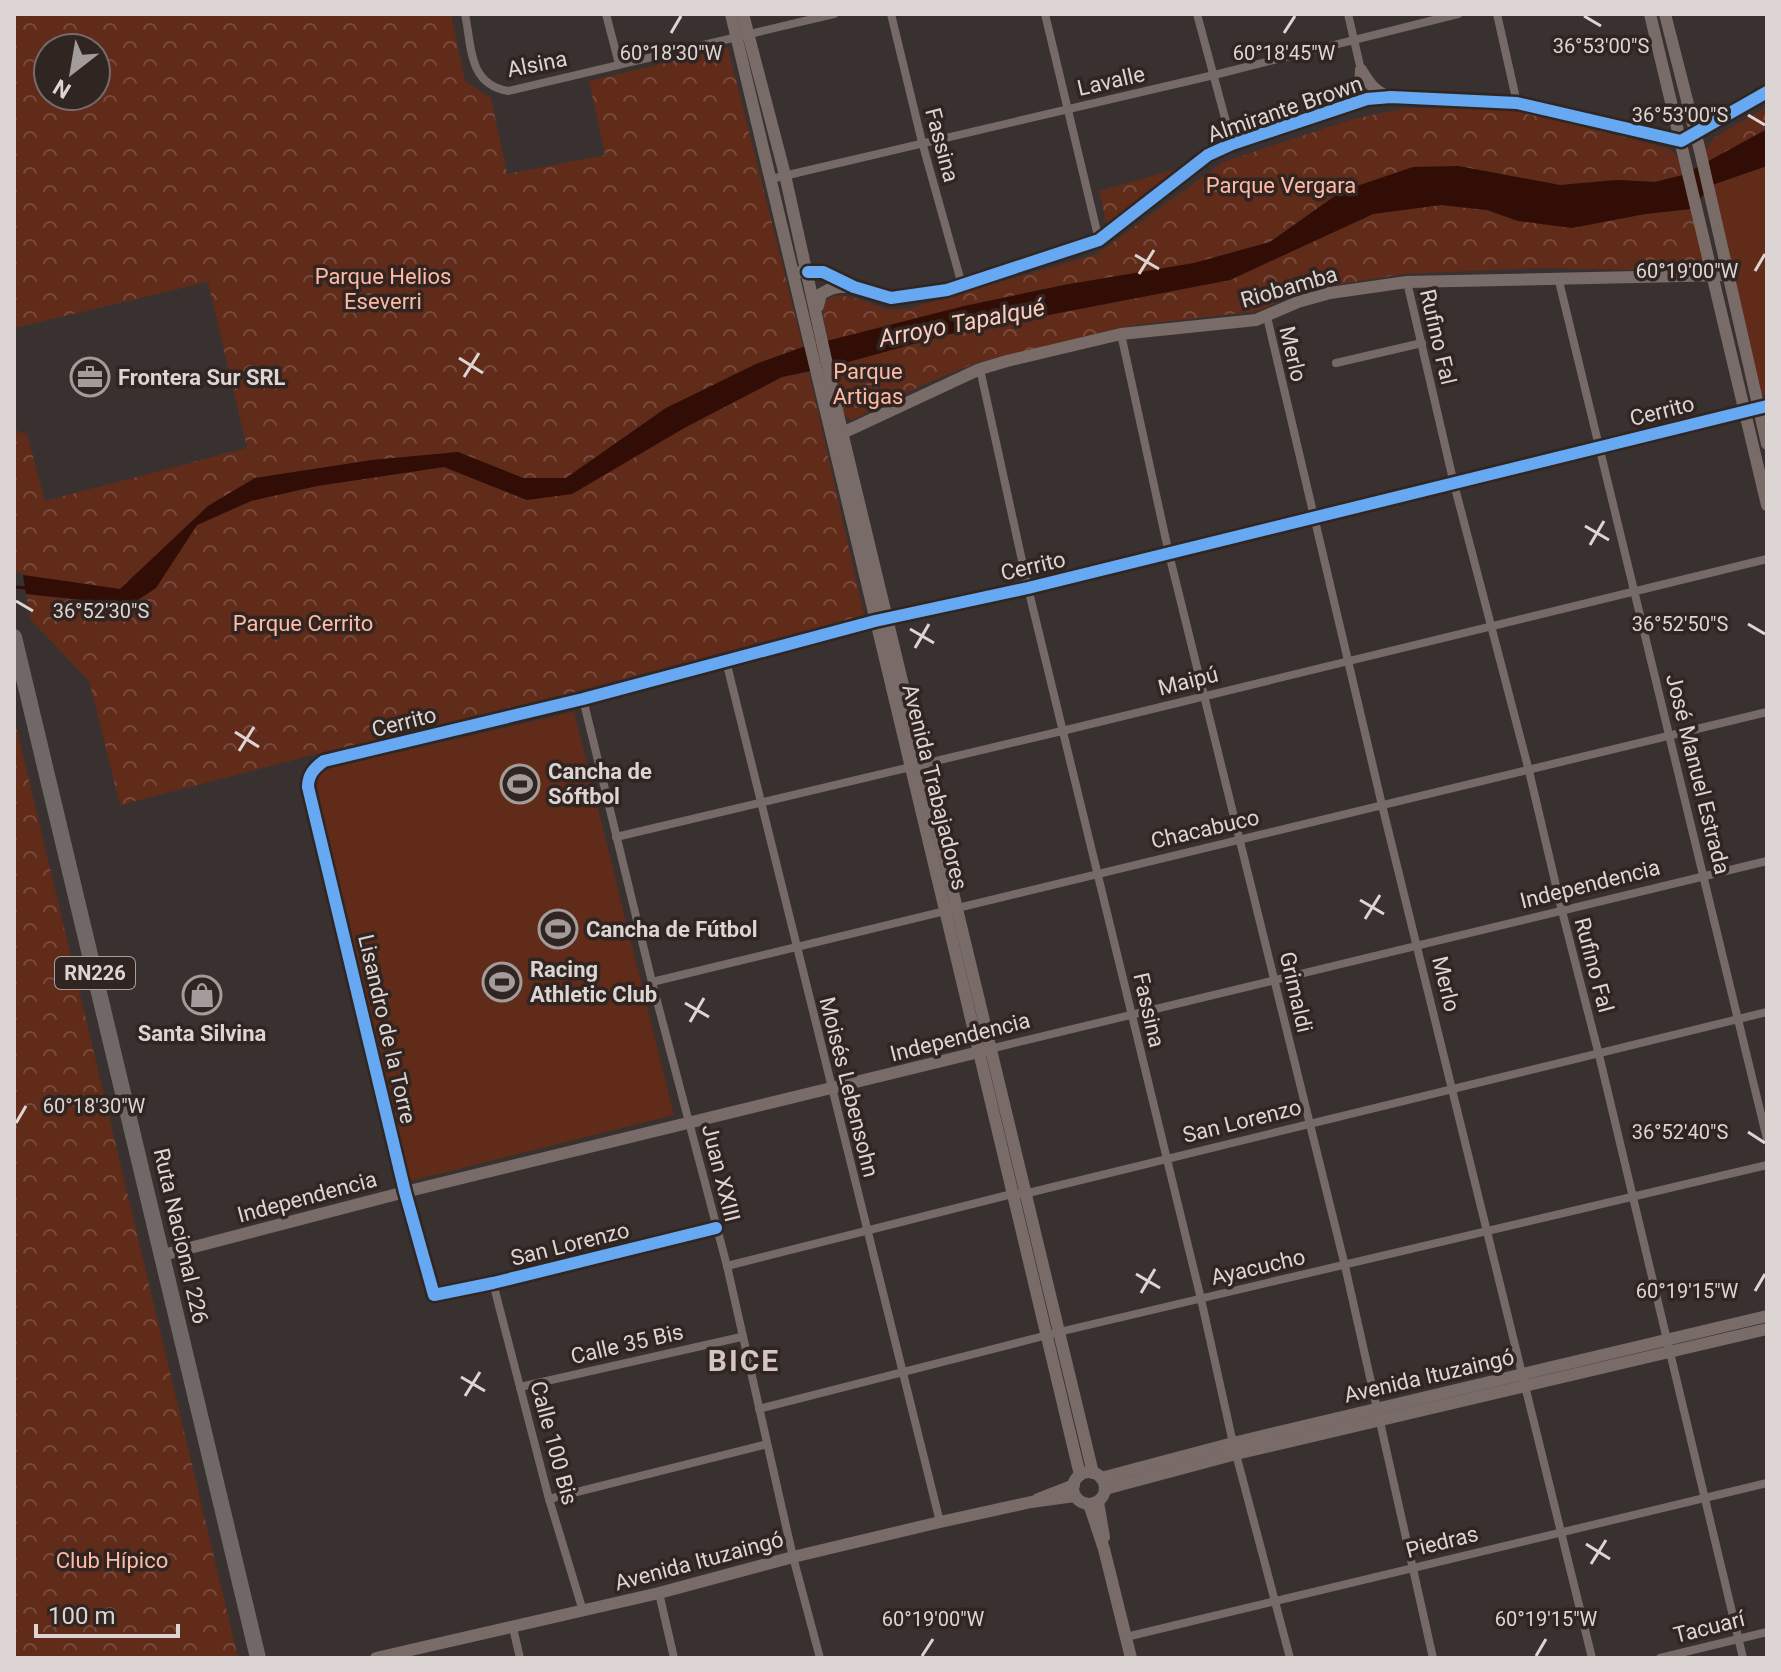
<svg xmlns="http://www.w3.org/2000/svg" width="1781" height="1672" font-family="Roboto,sans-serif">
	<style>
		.forest { fill: url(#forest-crowns); fill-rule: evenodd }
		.pitch { fill: #612b1a }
		.water { fill: #310d05 }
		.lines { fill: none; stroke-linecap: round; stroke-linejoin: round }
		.stream { stroke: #310d05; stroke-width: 3 }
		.street { stroke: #756a67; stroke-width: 8 }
		.secondary { stroke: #796c68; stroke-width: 12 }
		.highway { stroke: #6f6867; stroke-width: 16 }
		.cycleway-casing { stroke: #312522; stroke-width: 17 }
		.cycleway { stroke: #66a8f1; stroke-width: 12 }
		.ticks { fill: none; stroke: #ddd5d3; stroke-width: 3 }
		.labels { text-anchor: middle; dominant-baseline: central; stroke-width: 7; stroke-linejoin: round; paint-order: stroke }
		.shield { fill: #312522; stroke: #a9a09e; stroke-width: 2 }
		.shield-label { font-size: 20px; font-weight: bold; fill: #ddd5d3 }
		.street-label { font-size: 22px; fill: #ddd5d3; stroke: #312522 }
		.park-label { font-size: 22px; fill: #ffbaa5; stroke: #312522 }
		.poi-label { font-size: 22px; font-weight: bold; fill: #ddd5d3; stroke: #312522; text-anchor: start }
		.water-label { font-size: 24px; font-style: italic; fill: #fccdbf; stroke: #312522 }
		.district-label { font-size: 30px; font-weight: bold; letter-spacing: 2px; fill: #d5c5c1; stroke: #312522 }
		.ticks-label { font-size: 20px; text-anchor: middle; fill: #ddd5d3; stroke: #312522; stroke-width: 7; stroke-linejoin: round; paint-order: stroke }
	</style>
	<defs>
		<pattern id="forest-crowns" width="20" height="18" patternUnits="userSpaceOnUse" patternTransform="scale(2)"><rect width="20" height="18" fill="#612b1a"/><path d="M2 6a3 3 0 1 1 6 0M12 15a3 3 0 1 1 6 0" fill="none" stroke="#77493a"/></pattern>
	</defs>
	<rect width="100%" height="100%" fill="#383130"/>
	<g class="forest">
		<path d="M14 14H451L465 81 491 98 507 174 605 155 589 81 728 48 803 347 756 364 666 408 566 478H523L458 452 372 460 255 478 208 506 120 589 23 575 14 570V424L18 432 27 434 45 501 247 448 208 282 14 328ZM48 48H96V96H48Z"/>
		<path d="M1767 107V129L1707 162 1705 152 1712 140 1725 131Z"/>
		<path d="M1406 108 1518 109 1666 148 1676 154 1683 175 1655 182 1617 180 1560 185 1458 166 1342 191 1270 242 1194 263 1064 285 964 306 829 342C827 333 823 321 823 311 825 279 873 307 888 309 894 310 901 309 907 309L1097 254 1223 162 1353 119Z"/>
		<path d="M1185 167 1107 225 1099 191Z"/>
		<path d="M1441 205 1487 210 1518 221 1645 214 1691 209 1705 263 1698 271 1538 268 1402 274 1299 291 1259 311 1134 325 979 362 931 381 852 420 844 415 834 366 945 335 1230 280 1373 214Z"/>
		<path d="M809 372 864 615 574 692 324 752 120 805 89 681 31 620 26 594 130 605 156 588 197 525 251 501 317 486 444 467 527 500 686 427 782 377Z"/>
		<path d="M14 717 238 1658H14Z"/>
	</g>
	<g class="pitch">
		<path d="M1767 166V394L1756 397 1712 185Z"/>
		<path d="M574 712 674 1115 410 1181 312 772Z"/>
	</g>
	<path class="water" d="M1767 129V166L1712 185 1691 209 1645 214 1572 228 1518 221 1487 210 1441 205 1373 214 1230 280 945 335 834 366 782 377 686 427 572 494 527 500 444 467 317 486 251 501 197 525 156 588 130 605 26 594 23 575 120 589 208 506 255 478 372 460 458 452 523 478H566L666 408 756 364 803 347 964 306 1064 285 1194 263 1270 242 1342 191 1413 167 1458 166 1560 185 1617 180 1655 182 1683 175Z"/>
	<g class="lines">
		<path class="stream" d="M14 587 27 588"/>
		<g class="street">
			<path d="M465 14C472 47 468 84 508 91L834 14"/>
			<path d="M606 14 619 64"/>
			<path d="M891 14 922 142 962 285"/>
			<path d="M1045 14 1099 240"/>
			<path d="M1197 14 1232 144"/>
			<path d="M1348 14 1361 70"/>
			<path d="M1497 14 1517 103"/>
			<path d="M771 179 1214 75 1458 14"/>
			<path d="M1558 277 1767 1139"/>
			<path d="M1407 282 1454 484 1529 771 1562 911 1599 1055 1743 1658"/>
			<path d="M1267 317 1382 805 1592 1658"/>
			<path d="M1121 334 1169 554 1345 1266 1433 1658"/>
			<path d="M1336 363 1422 343"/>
			<path d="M980 369 1028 588 1201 1299 1233 1443 1290 1658"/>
			<path d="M726 661 940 1522"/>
			<path d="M583 699 652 982 727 1266 793 1557 820 1658"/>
			<path d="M616 837 1062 731 1767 559"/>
			<path d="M652 982C1023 890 1395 802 1767 712"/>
			<path d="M990 1049 1767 861"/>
			<path d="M716 1228 493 1283 434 1295 405 1192 308 787C308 775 314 768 324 761L583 699 875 621 1028 588 1767 406"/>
			<path d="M727 1266 1012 1194H1024L1767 1012"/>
			<path d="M493 1283 549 1499 583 1611"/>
			<path d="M520 1387 741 1337"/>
			<path d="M759 1409 1059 1332 1767 1165"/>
			<path d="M549 1499 767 1444"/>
			<path d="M659 1593 674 1658"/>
			<path d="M513 1628 520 1658"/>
			<path d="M1126 1637 1767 1483"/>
			<path d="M1660 1658 1767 1632"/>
		</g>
		<g class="secondary">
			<path d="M731 14 1080 1475"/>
			<path d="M743 14 785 175 842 432 1093 1473"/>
			<path d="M1650 14 1767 505"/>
			<path d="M1665 14 1700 151 1767 444"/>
			<path d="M1361 70C1368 81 1374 92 1388 96"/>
			<path d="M1348 106 1360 88 1361 70"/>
			<path d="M800 272H823L854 287 891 298 947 290 1099 240 1208 155 1232 144 1367 99 1391 97 1517 103 1681 141 1767 92"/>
			<path d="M818 306 821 294C831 288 837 286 848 287"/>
			<path d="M836 436 980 369 1007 361 1121 334 1256 320 1298 302 1330 293 1407 282 1727 275"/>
			<path d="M163 1255 405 1192 983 1051"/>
			<circle cx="1089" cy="1488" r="16"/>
			<path d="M1101 1478 1233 1443 1767 1316"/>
			<path d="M1105 1489 1236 1454 1767 1329"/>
			<path d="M1038 1499 1074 1485"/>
			<path d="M1098 1502 1104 1537"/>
			<path d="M1089 1504 1104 1549 1131 1658"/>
			<path d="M376 1658 659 1593 793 1557 940 1522 1031 1502 1075 1496"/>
		</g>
		<path class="highway" d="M14 637 258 1658"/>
		<defs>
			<g id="cycleway">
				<path d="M808 272H823L854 287 891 298 947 290 1099 240 1208 155 1232 144 1367 99 1391 97 1517 103 1681 141 1767 92"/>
				<path d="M716 1228 493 1283 434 1295 405 1192 308 787C308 775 314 768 324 761L583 699 875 621 1028 588 1767 406"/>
			</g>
		</defs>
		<use href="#cycleway" class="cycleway-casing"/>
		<use href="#cycleway" class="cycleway"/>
	</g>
	<path class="ticks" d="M1584 16 1601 26M671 33 681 16M1284 33 1295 16M1748 115 1765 125M1135 255 1159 269M1755 271 1765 254M1139 274 1154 250M459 358 483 373M464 377 479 353M1585 526 1609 540M1590 545 1604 521M16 601 33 611M1748 624 1765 634M910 629 934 643M915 648 929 624M235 732 259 747M239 751 254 727M1360 900 1384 914M1365 919 1380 895M685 1003 709 1017M690 1022 704 998M16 1123 26 1106M1748 1132 1765 1143M1136 1274 1160 1288M1755 1291 1765 1274M1141 1293 1155 1269M461 1377 485 1391M465 1396 480 1372M1586 1544 1610 1559M1591 1564 1606 1540M922 1656 933 1639M1536 1656 1546 1639"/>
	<defs>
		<symbol id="office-ring" viewBox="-11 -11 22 22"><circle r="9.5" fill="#312522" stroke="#a39c9a" stroke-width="1.5"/><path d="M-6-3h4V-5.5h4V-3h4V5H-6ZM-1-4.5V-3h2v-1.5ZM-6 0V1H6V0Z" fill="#a39c9a"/></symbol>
		<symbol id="stadium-ring" viewBox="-11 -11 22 22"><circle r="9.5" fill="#312522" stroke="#a39c9a" stroke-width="1.5"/><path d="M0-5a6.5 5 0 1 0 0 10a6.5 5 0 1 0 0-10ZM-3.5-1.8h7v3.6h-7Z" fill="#a39c9a"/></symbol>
		<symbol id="shop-ring" viewBox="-11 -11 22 22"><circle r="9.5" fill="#312522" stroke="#a39c9a" stroke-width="1.5"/><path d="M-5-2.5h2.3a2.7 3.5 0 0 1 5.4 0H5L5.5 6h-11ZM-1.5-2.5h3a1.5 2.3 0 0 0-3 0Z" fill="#a39c9a"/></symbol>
	</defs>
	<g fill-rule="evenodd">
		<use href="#office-ring" x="68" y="355" width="44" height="44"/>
		<use href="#stadium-ring" x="498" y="762" width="44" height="44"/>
		<use href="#stadium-ring" x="536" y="907" width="44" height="44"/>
		<use href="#stadium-ring" x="480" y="960" width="44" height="44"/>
		<use href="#shop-ring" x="180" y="973" width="44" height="44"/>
	</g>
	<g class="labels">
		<rect class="shield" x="55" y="957" width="80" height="32" rx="6"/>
		<g class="shield-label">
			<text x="95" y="973">RN226</text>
		</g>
		<g class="street-label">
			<text transform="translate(537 64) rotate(-11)">Alsina</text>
			<text transform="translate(1111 81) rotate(-13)">Lavalle</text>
			<text transform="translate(1285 109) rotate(-19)">Almirante Brown</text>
			<text transform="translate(942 145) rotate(75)">Fassina</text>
			<text transform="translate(1289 287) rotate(-16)">Riobamba</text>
			<text transform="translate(1438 337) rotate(77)">Rufino Fal</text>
			<text transform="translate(1293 354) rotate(77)">Merlo</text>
			<text transform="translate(1662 411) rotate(-14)">Cerrito</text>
			<text transform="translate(1033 566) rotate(-13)">Cerrito</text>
			<text transform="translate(1188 681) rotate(-14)">Maipú</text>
			<text transform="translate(404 722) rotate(-14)">Cerrito</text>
			<text transform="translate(1698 774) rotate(76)">José Manuel Estrada</text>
			<text transform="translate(935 787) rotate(76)">Avenida Trabajadores</text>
			<text transform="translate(1205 829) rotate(-13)">Chacabuco</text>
			<text transform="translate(1590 884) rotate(-14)">Independencia</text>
			<text transform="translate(1594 965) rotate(75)">Rufino Fal</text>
			<text transform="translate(1446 984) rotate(76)">Merlo</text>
			<text transform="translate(1296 992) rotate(77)">Grimaldi</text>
			<text transform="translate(1149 1010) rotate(77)">Fassina</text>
			<text transform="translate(387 1029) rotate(77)">Lisandro de la Torre</text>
			<text transform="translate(960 1037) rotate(-14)">Independencia</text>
			<text transform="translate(849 1087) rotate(76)">Moisés Lebensohn</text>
			<text transform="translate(1242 1121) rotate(-14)">San Lorenzo</text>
			<text transform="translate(721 1173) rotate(76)">Juan XXIII</text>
			<text transform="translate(307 1197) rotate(-15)">Independencia</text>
			<text transform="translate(181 1236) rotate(77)">Ruta Nacional 226</text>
			<text transform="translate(570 1244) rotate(-14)">San Lorenzo</text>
			<text transform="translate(1258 1267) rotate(-13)">Ayacucho</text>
			<text transform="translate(627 1344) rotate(-13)">Calle 35 Bis</text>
			<text transform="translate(1429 1376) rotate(-13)">Avenida Ituzaingó</text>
			<text transform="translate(554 1443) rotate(75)">Calle 100 Bis</text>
			<text transform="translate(1442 1542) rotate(-14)">Piedras</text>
			<text transform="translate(699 1561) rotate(-15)">Avenida Ituzaingó</text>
			<text transform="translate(1709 1627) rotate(-14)">Tacuarí</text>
		</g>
		<g class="park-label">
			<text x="1281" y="185">Parque Vergara</text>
			<text x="383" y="276">Parque Helios<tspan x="383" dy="25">Eseverri</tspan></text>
			<text x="868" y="371">Parque<tspan x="868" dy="25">Artigas</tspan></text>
			<text x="303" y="623">Parque Cerrito</text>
			<text x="112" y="1560">Club Hípico</text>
		</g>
		<g class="poi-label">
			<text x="118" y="377">Frontera Sur SRL</text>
			<text x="548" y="771">Cancha de<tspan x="548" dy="25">Sóftbol</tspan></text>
			<text x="586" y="929">Cancha de Fútbol</text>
			<text x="530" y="969">Racing<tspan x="530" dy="25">Athletic Club</tspan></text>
			<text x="202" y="1033" text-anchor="middle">Santa Silvina</text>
		</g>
		<g class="water-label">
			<text transform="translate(962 323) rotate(-11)">Arroyo Tapalqué</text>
		</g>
		<g class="district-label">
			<text x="744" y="1360">BICE</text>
		</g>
	</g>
	<g class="ticks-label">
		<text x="1601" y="53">36°53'00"S</text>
		<text x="671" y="60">60°18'30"W</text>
		<text x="1284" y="60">60°18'45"W</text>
		<text x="1680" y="122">36°53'00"S</text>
		<text x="1687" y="278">60°19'00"W</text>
		<text x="101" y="618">36°52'30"S</text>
		<text x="1680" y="631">36°52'50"S</text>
		<text x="94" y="1113">60°18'30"W</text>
		<text x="1680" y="1139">36°52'40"S</text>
		<text x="1687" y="1298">60°19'15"W</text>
		<text x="933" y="1626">60°19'00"W</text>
		<text x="1546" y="1626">60°19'15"W</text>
	</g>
	<rect width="1781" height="1672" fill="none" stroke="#ddd5d3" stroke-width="32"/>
	<g transform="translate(72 72) rotate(211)"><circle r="38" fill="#312522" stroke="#766b69" stroke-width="2"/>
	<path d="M0-6L14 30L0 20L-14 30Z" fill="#a39c9a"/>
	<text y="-12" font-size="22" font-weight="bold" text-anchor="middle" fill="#ddd5d3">N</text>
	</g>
	<path d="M36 1624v12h142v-12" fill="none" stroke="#ddd5d3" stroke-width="4"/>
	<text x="48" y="1624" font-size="24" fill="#ddd5d3" stroke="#312522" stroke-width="6" paint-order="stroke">100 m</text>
</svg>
